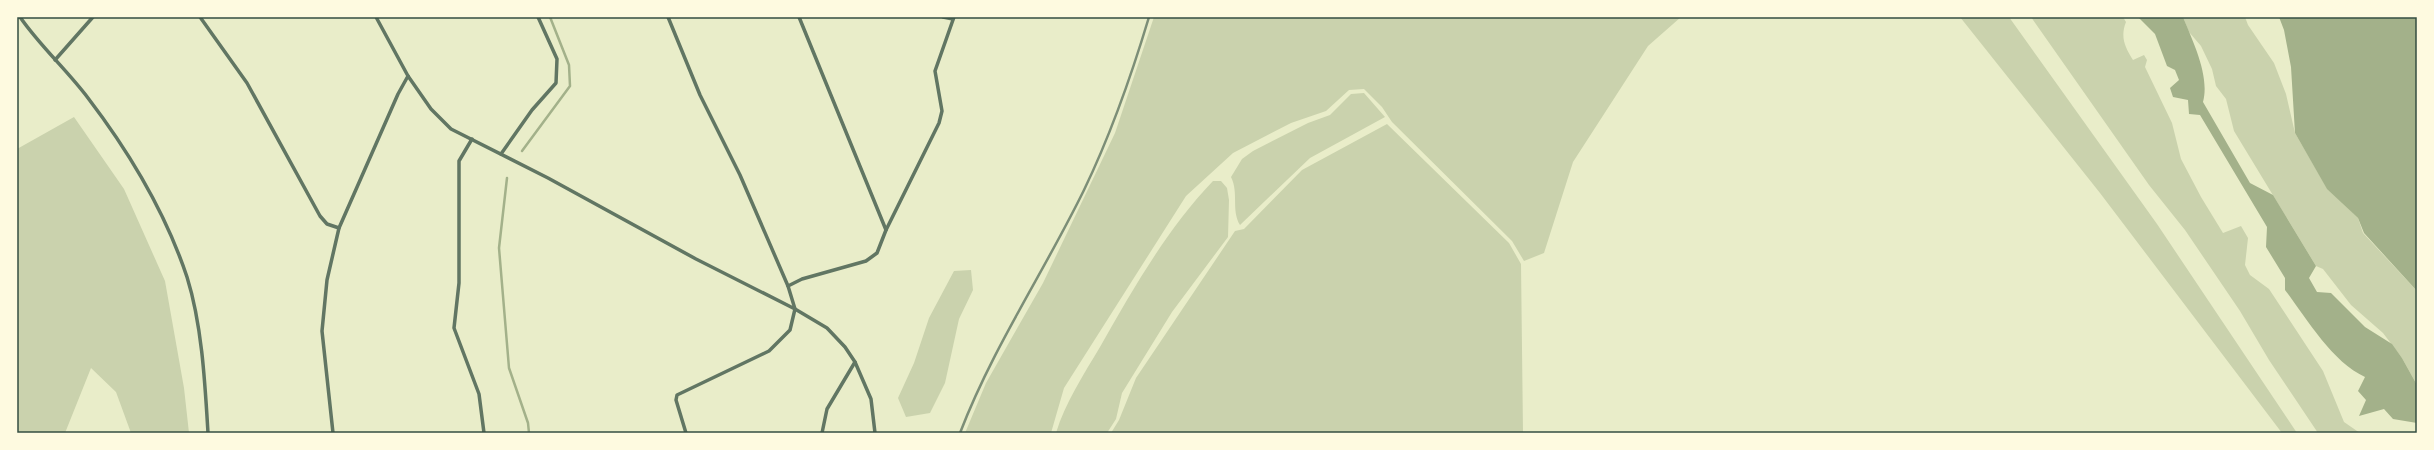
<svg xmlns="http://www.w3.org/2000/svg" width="2434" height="450" font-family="Lato,sans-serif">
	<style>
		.green { fill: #cad2ad }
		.water { fill: #a3b18a }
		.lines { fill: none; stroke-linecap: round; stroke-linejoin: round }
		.stream { stroke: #a3b18a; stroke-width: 2.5 }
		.minor { stroke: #617663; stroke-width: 3.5 }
		.rail { stroke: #7c8e77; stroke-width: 2.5 }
		.neatline { fill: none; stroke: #344e41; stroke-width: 1.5 }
	</style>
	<rect width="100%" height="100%" fill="#e9edc9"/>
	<g class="green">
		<path d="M1154 17H1681L1648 46 1573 162 1544 253 1524 261 1512 241 1392 122 1382 107 1364 89 1349 90 1326 111 1291 123 1233 153 1186 196 1064 388 1051 433H965L986 383 1043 283 1115 133Z"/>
		<path d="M1960 17H2009L2157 224 2297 433H2282L2100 193Z"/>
		<path d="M2031 17H2123L2126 22C2120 37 2125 47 2133 60L2144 55 2147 60 2145 67 2172 123 2181 159 2201 197 2223 233 2241 226 2248 238 2245 265 2250 275 2269 289 2323 371 2344 422 2360 433H2318L2269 360 2240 311 2185 230 2149 185Z"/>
		<path d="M2183 17H2245L2248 25 2274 63 2286 94 2295 133 2327 188 2358 218 2363 233 2417 291V385L2402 358 2383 333 2351 305 2323 269 2316 266 2234 131 2226 99 2216 86 2212 69 2201 46 2189 32Z"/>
		<path d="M1364 93 1385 117 1310 158 1240 225C1231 210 1239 193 1231 177L1242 159 1253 151 1308 123 1330 115 1351 94Z"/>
		<path d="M74 117 124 189 165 281 184 388 189 433H131L116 392 91 368 65 433H17V149Z"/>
		<path d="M1387 124 1509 243 1521 264 1523 433H1111L1119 420 1136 378 1235 231 1244 229 1302 170Z"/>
		<path d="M1213 181H1221L1227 188 1229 200 1228 237 1172 312 1122 393 1116 419 1107 433H1056C1065 403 1084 374 1100 347 1133 289 1167 229 1213 181Z"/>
		<path d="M971 270 973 290 959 319 945 383 930 413 906 417 898 398 914 363 929 318 954 271Z"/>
	</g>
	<g class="water">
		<path d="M2138 17H2183C2193 42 2210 76 2203 102L2250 183 2273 195 2316 266 2309 278 2317 292 2331 293 2365 327 2392 344 2402 358 2417 385V423L2393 419 2384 409 2359 416 2366 400 2358 391 2365 377C2332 362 2307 319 2285 290V278L2266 247 2267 227 2200 115 2189 114 2188 100 2173 97 2170 88 2179 80 2175 70 2167 66 2155 34Z"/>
		<path d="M2279 17H2417V291L2364 233 2358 218 2327 189 2295 133 2291 67 2284 30Z"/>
	</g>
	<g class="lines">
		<g class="stream">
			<path d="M522 151 570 86 569 65 550 17"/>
			<path d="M507 178 499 248 509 368 528 423 529 433"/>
		</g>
		<g class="minor">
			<path d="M20 17C40 46 67 70 88 98 130 153 165 211 187 277 202 325 205 383 208 433"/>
			<path d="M200 17 247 83 320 216 327 224 339 228"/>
			<path d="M376 17 408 76 431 109 451 129 548 178 696 259 795 309 827 328 845 347 855 362 871 399 875 433"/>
			<path d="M668 17 700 95 740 175 788 286 795 309 790 330 769 351 677 395 676 400 686 433"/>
			<path d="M799 17 886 230"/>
			<path d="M943 17 953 19"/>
			<path d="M55 60 93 17"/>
			<path d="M472 139 459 161V283L454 328 479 394 484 433"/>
			<path d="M501 154 532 110 556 83 557 59 538 17"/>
			<path d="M788 286 802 279 866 261 877 253 886 230 939 123 942 111 935 71 954 17"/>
			<path d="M333 433 322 331 327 280 339 228 398 94 408 76"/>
			<path d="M822 433 827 409 855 362"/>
		</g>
		<path class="rail" d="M960 433C993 347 1044 272 1084 190 1111 134 1131 77 1149 17"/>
	</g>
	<rect width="2434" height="450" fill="none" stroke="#fefae0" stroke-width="36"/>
	<rect x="18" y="18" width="2398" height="414" class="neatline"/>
</svg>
